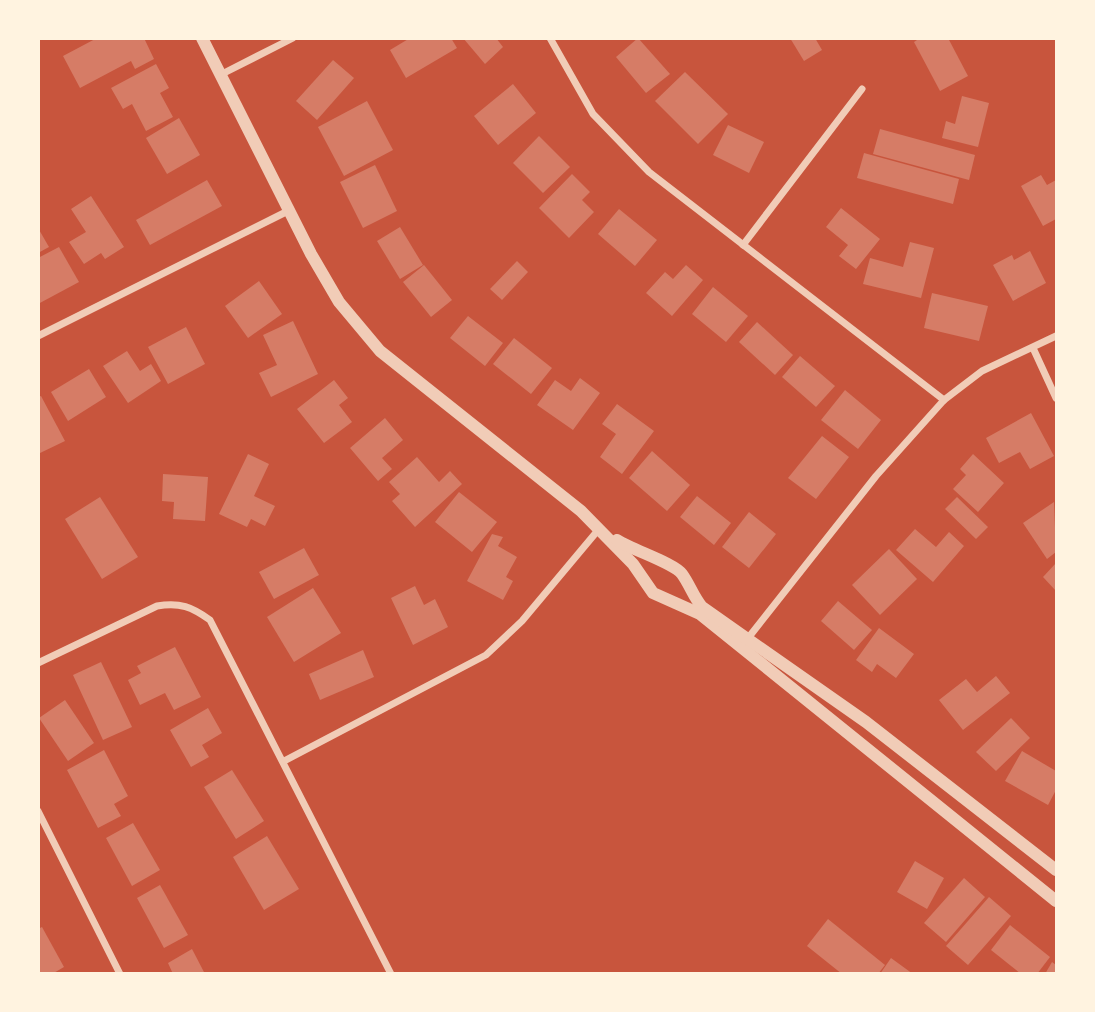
<svg xmlns="http://www.w3.org/2000/svg" width="1095" height="1012" font-family="'Titillium Web',sans-serif">
	<style>
		.building { fill: #d67c66 }
		.lines { fill: none; stroke-linecap: round; stroke-linejoin: round }
		.minor { stroke: #f1ccb7; stroke-width: 7 }
		.tertiary { stroke: #f1ccb7; stroke-width: 12 }
	</style>
	<rect width="100%" height="100%" fill="#c8553d"/>
	<g class="building">
		<path d="M97 38H144L154 59 135 69 131 61 80 88 63 56Z"/>
		<path d="M410 38H451L457 48 406 78 390 50Z"/>
		<path d="M463 38H496L503 47 485 64Z"/>
		<path d="M638 38 670 74 646 93 616 57Z"/>
		<path d="M790 38H815L822 50 804 61Z"/>
		<path d="M920 38H948L968 76 940 91 914 42Z"/>
		<path d="M333 60 354 78 317 120 296 101Z"/>
		<path d="M156 64 169 88 160 93 173 117 146 131 132 104 123 109 111 88Z"/>
		<path d="M685 72 728 114 698 144 655 101Z"/>
		<path d="M513 84 536 113 498 145 474 116Z"/>
		<path d="M962 96 989 103 978 147 942 138 946 121 955 124Z"/>
		<path d="M367 101 393 150 344 176 318 127Z"/>
		<path d="M179 118 200 155 167 174 146 138Z"/>
		<path d="M728 125 764 142 749 173 713 155Z"/>
		<path d="M880 129 975 155 969 180 873 154Z"/>
		<path d="M539 136 570 167 543 193 513 163Z"/>
		<path d="M864 153 959 179 953 204 857 178Z"/>
		<path d="M375 165 397 211 363 228 340 182Z"/>
		<path d="M572 174 590 192 582 200 594 212 569 238 539 208Z"/>
		<path d="M1041 175 1047 185 1056 180V219L1043 226 1021 186Z"/>
		<path d="M207 180 222 206 150 245 136 220Z"/>
		<path d="M91 196 124 247 105 259 101 253 84 264 69 242 86 232 71 209Z"/>
		<path d="M841 208 880 239 856 269 839 256 848 245 826 227Z"/>
		<path d="M619 209 657 240 635 266 598 234Z"/>
		<path d="M400 227 423 265 400 279 377 241Z"/>
		<path d="M38 228 49 247 38 253Z"/>
		<path d="M910 242 934 248 921 298 863 284 870 258 903 267Z"/>
		<path d="M59 247 79 282 38 304V258Z"/>
		<path d="M1030 251 1046 283 1013 301 993 265 1012 255 1014 260Z"/>
		<path d="M517 261 528 272 502 300 490 289Z"/>
		<path d="M424 265 452 300 431 317 403 282Z"/>
		<path d="M686 265 703 280 672 316 646 293 665 272 673 279Z"/>
		<path d="M259 281 282 314 248 338 225 306Z"/>
		<path d="M713 287 748 316 726 342 692 314Z"/>
		<path d="M932 293 988 306 979 341 924 328Z"/>
		<path d="M468 316 503 343 485 366 450 338Z"/>
		<path d="M293 321 318 374 271 397 259 373 277 365 263 335Z"/>
		<path d="M757 322 793 355 775 375 739 342Z"/>
		<path d="M186 327 205 364 168 384 148 347Z"/>
		<path d="M514 338 552 368 531 394 493 364Z"/>
		<path d="M127 351 140 371 151 364 161 381 128 403 103 366Z"/>
		<path d="M800 356 835 386 816 407 782 377Z"/>
		<path d="M89 369 106 397 68 421 51 392Z"/>
		<path d="M580 378 600 393 573 430 537 405 555 380 571 391Z"/>
		<path d="M334 380 348 398 339 405 352 422 324 443 297 409Z"/>
		<path d="M845 390 881 420 858 449 821 420Z"/>
		<path d="M41 396 65 441 38 454V397Z"/>
		<path d="M617 404 654 431 622 474 600 457 616 434 602 424Z"/>
		<path d="M1031 413 1054 456 1030 469 1020 452 999 463 986 438Z"/>
		<path d="M385 418 403 440 382 458 392 469 378 481 350 448Z"/>
		<path d="M822 436 849 457 816 499 788 478Z"/>
		<path d="M652 451 690 485 667 511 629 478Z"/>
		<path d="M248 454 269 464 254 496 275 506 265 526 251 519 247 527 219 514Z"/>
		<path d="M973 454 1004 483 978 512 953 489 966 475 960 469Z"/>
		<path d="M417 457 439 482 450 471 462 484 415 527 392 501 400 494 389 482Z"/>
		<path d="M163 474 208 477 205 521 173 519 174 502 162 501Z"/>
		<path d="M459 492 497 522 472 552 435 522Z"/>
		<path d="M697 496 731 523 714 545 680 517Z"/>
		<path d="M100 497 138 557 102 579 65 519Z"/>
		<path d="M957 497 988 527 976 539 945 509Z"/>
		<path d="M1054 502 1056 552 1047 559 1023 523Z"/>
		<path d="M749 512 776 534 749 568 722 547Z"/>
		<path d="M915 529 936 547 949 532 964 546 933 582 896 550Z"/>
		<path d="M492 534 503 537 498 546 517 557 506 577 513 581 503 600 467 581Z"/>
		<path d="M304 548 319 575 274 599 259 572Z"/>
		<path d="M889 549 917 579 880 615 852 585Z"/>
		<path d="M1056 563V591L1043 577Z"/>
		<path d="M415 586 424 605 435 599 448 627 413 645 391 598Z"/>
		<path d="M313 588 341 633 294 662 267 617Z"/>
		<path d="M838 601 872 630 854 650 821 621Z"/>
		<path d="M879 628 914 654 896 678 877 664 872 672 856 660Z"/>
		<path d="M175 647 201 697 174 710 165 693 140 705 128 680 141 673 137 666Z"/>
		<path d="M363 650 374 677 320 700 309 674Z"/>
		<path d="M101 662 132 727 103 740 73 675Z"/>
		<path d="M996 676 1010 693 963 730 939 700 966 679 977 692Z"/>
		<path d="M65 700 94 743 68 761 39 718Z"/>
		<path d="M208 708 222 733 202 745 209 757 191 767 170 730Z"/>
		<path d="M1011 718 1030 738 996 771 976 752Z"/>
		<path d="M104 750 128 796 114 804 121 816 98 828 67 770Z"/>
		<path d="M1022 751 1056 771V790L1048 805 1005 781Z"/>
		<path d="M232 770 264 821 236 839 204 787Z"/>
		<path d="M133 823 160 870 132 886 106 838Z"/>
		<path d="M267 836 299 889 264 910 233 857Z"/>
		<path d="M915 861 944 878 927 909 897 892Z"/>
		<path d="M964 878 985 897 946 942 924 923Z"/>
		<path d="M160 885 188 935 164 948 137 898Z"/>
		<path d="M989 897 1011 916 968 965 946 946Z"/>
		<path d="M828 919 885 965 878 974H842L807 946Z"/>
		<path d="M1010 925 1050 957 1037 974H1021L991 950Z"/>
		<path d="M42 927 64 967 52 974H38V929Z"/>
		<path d="M192 949 205 974H173L168 963Z"/>
		<path d="M891 958 913 974H880Z"/>
		<path d="M1052 962 1056 965V974H1045Z"/>
	</g>
	<g class="lines">
		<g class="minor">
			<path d="M550 38 593 114 649 172 944 400"/>
			<path d="M220 75 293 38"/>
			<path d="M743 245 862 89"/>
			<path d="M38 336 288 211"/>
			<path d="M1033 348 1056 398"/>
			<path d="M745 642 876 476 944 400 982 371 1056 336"/>
			<path d="M38 663 157 606C180 602 192 607 210 620L391 974"/>
			<path d="M284 761 486 655 522 621 599 529"/>
			<path d="M38 811 120 974"/>
		</g>
		<g class="tertiary">
			<path d="M202 38 311 254 339 302 380 351 581 511 633 564 653 593 700 614 1056 901"/>
			<path d="M617 540C632 550 674 563 682 574 690 585 693 596 702 607L866 722 1056 870"/>
		</g>
	</g>
	<rect width="1095" height="1012" fill="none" stroke="#fff3e0" stroke-width="80"/>
</svg>
